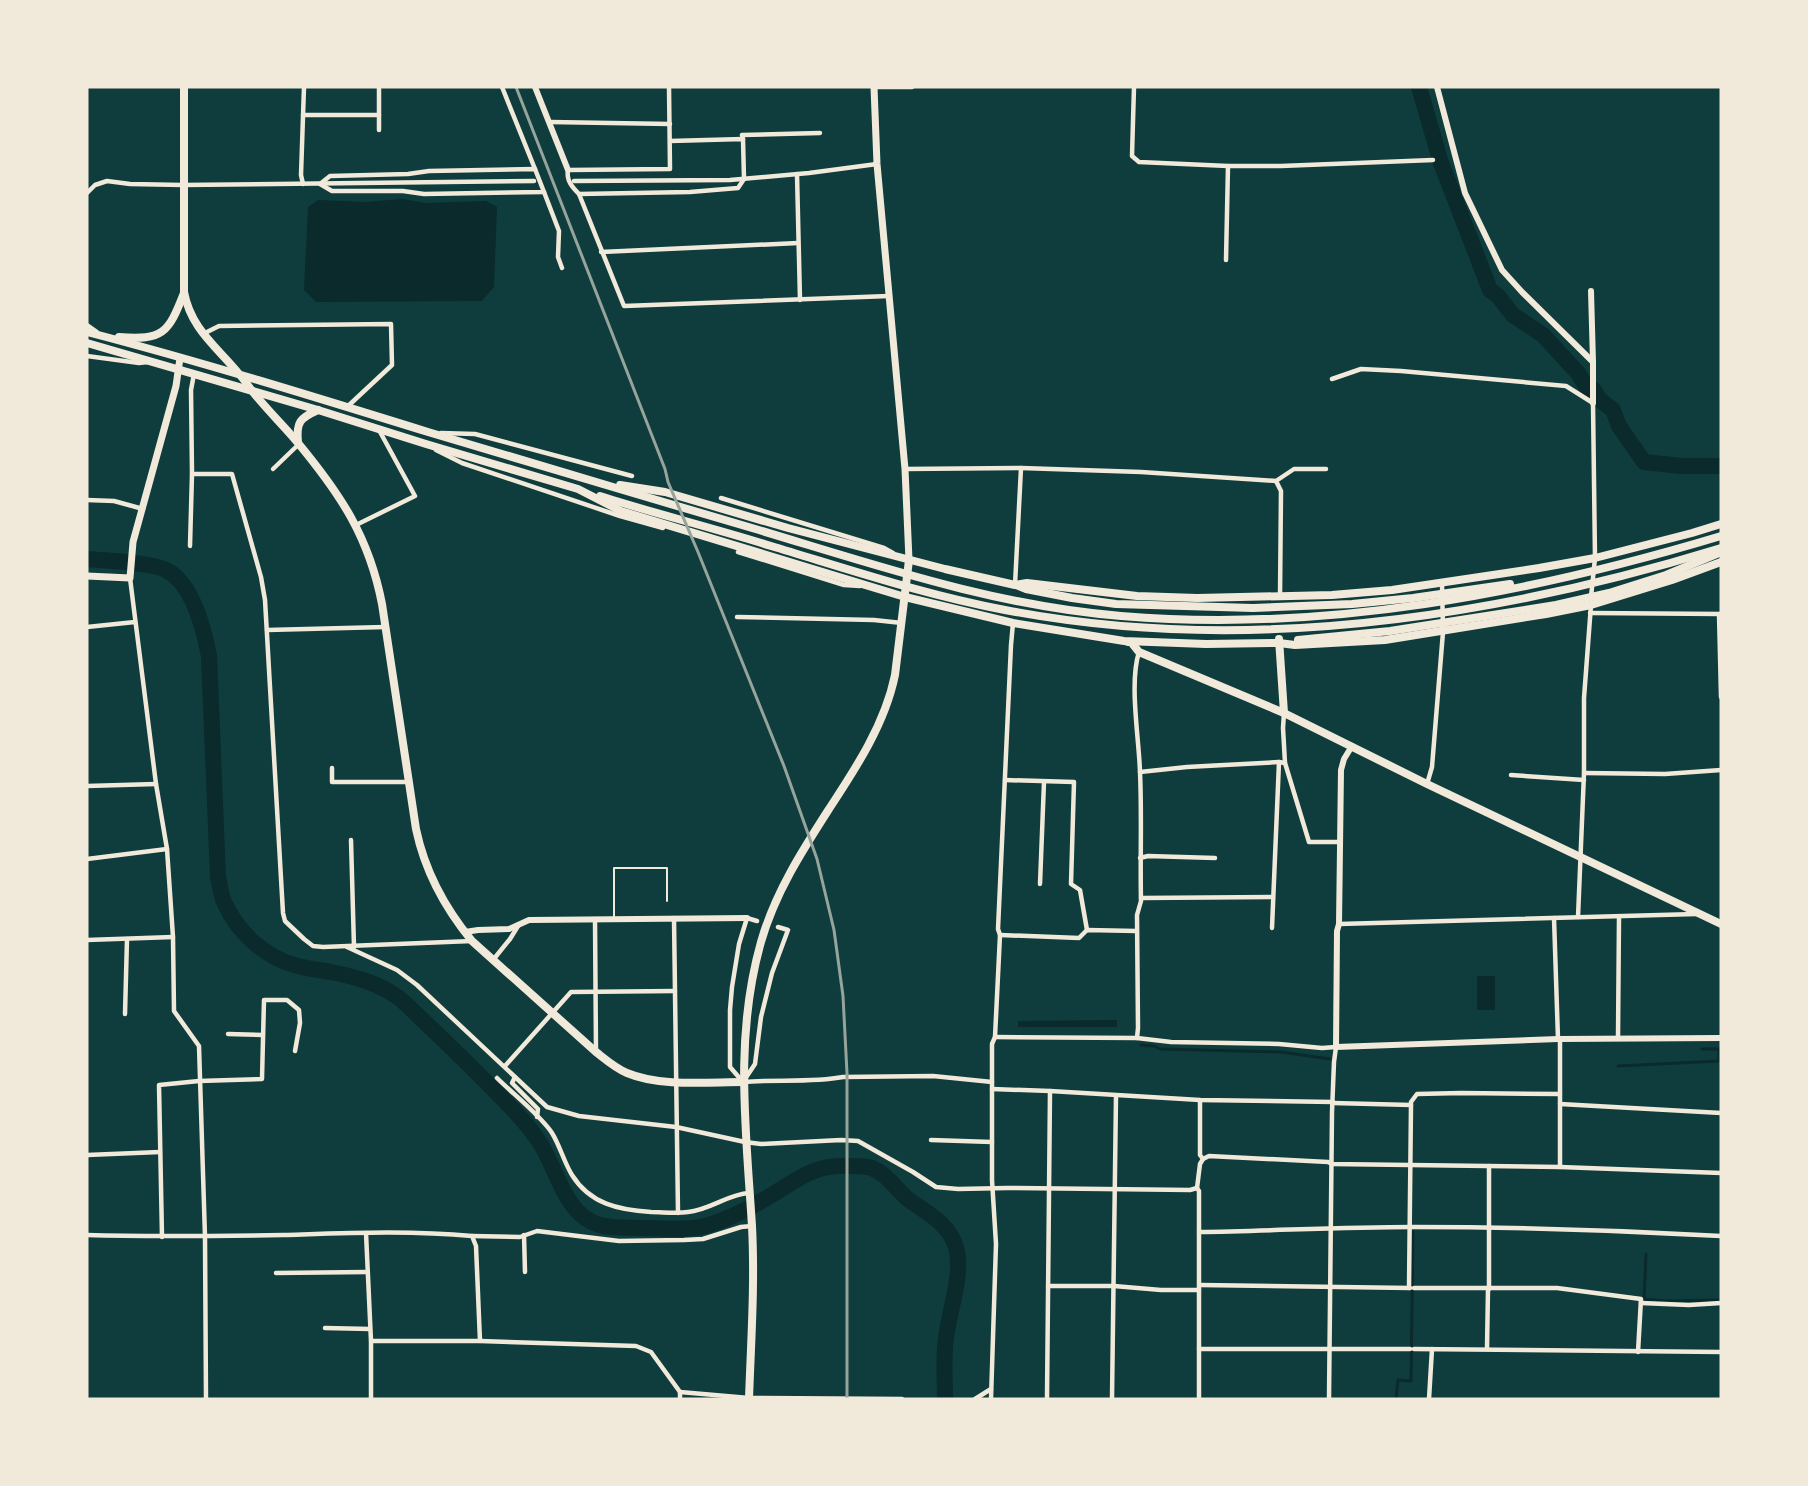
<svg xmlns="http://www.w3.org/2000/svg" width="1808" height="1486" font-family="'Roboto Condensed',sans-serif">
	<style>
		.water { fill: #0a2a2b }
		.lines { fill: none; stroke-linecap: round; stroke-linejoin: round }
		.stream { stroke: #0a2a2b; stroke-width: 3 }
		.river { stroke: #0a2a2b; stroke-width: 16 }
		.service { stroke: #f1e9da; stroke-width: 2 }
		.minor { stroke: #f1e9da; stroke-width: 4.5 }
		.tertiary { stroke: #f1e9da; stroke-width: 6 }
		.secondary { stroke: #f1e9da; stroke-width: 7 }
		.trunk { stroke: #f1e9da; stroke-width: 8 }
		.rail { stroke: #97a49c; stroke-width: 3 }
	</style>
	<rect width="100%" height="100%" fill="#0f3d3e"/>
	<g class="water">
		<path d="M403 199 425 203 486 201 497 207 494 287 482 301 316 302 304 290 308 207 318 200 365 202Z"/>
		<rect x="1477" y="976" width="18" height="34"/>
		<path d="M1117 1020V1027H1018V1021Z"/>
	</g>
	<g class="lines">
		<g class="stream">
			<path d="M1141 1045 1154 1046 1160 1049 1281 1052 1330 1059"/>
			<path d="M1618 1066 1719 1061V1049H1702"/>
			<path d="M1646 1254 1644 1299 1665 1301 1721 1300"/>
			<path d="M1396 1399 1398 1380 1411 1381 1413 1232"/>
		</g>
		<g class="river">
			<path d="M1419 87 1441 163 1490 290 1498 296 1513 315 1543 335 1578 373 1588 390H1594L1600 400 1613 410 1619 426 1644 462 1682 466H1721"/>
			<path d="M87 559C106 561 150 562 166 570 193 583 204 630 209 656L218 877C220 886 221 896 225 904 239 934 266 958 298 966 309 969 320 970 331 972 357 977 386 985 406 1004 435 1032 465 1060 493 1089 510 1106 527 1123 540 1143 557 1169 565 1216 600 1225 614 1229 630 1227 644 1228 664 1228 685 1231 705 1226 725 1221 746 1210 765 1199 796 1181 812 1164 850 1166 857 1166 865 1166 872 1168 889 1175 896 1190 909 1200 929 1214 952 1226 957 1251 962 1279 949 1311 946 1338 943 1358 945 1379 945 1399"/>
		</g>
		<path class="service" d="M614 919V868H667V901"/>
		<g class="minor">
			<path d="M379 87V130"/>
			<path d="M502 87 535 169"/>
			<path d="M669 87 670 169 568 170C566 180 572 187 579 194L690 192 738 188 744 179 743 139 670 141"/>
			<path d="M874 87H912"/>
			<path d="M1134 87 1132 156 1139 162 1228 166H1281L1433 160"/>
			<path d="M303 115H379"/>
			<path d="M550 122 670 124"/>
			<path d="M743 139 742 135 820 133"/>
			<path d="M535 169 544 192 424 194 403 191H332L320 184 330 176 408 174 429 171Z"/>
			<path d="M797 174 800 300"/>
			<path d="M574 181 730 180 809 173 877 164"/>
			<path d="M303 184 301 175 304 87"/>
			<path d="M544 192 559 231 558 257 562 268"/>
			<path d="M87 193 95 185 107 181 130 184 183 185 534 181"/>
			<path d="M579 194 624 306 889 296"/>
			<path d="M601 252 798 243"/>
			<path d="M1226 260 1228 166"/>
			<path d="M87 325 97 332"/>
			<path d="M203 334 219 326 391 324 392 365 347 407"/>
			<path d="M87 356 139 363 148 362"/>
			<path d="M194 374 191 390 192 474H232L261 577 265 600 283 913 285 921 304 939 313 946 323 947 472 941"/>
			<path d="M1332 379 1361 369 1401 371 1566 386 1593 403 1595 558 1591 597"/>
			<path d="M441 433 475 434 632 476"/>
			<path d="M436 450 462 463 620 516 663 528"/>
			<path d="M273 469 299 444"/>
			<path d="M905 469 1021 468 1141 472 1276 481 1294 469H1326"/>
			<path d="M1276 481 1281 491 1280 597"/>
			<path d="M721 498 884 548 893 553"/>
			<path d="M87 500 114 501 143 509"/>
			<path d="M356 525 415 496 379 430"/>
			<path d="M190 546 192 474"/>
			<path d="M738 552 844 585 860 586"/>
			<path d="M130 578 156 784 167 849 173 937 174 1011 199 1046 205 1237 206 1399"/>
			<path d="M1015 585 1021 468"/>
			<path d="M1590 613 1721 614"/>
			<path d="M1719 614 1721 697"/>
			<path d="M737 617 874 620 902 623"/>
			<path d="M87 627 135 622"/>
			<path d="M267 630 385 627"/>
			<path d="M1284 713 1283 728 1285 763 1309 842H1339"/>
			<path d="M332 768V782H408"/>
			<path d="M1140 772 1187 767 1279 762"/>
			<path d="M1584 773 1665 774 1721 770"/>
			<path d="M1511 775 1584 780"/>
			<path d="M1005 780 1074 782 1071 884 1080 890 1087 930"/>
			<path d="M1427 784 1432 767 1443 632 1442 583"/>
			<path d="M87 786 156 784"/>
			<path d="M351 840 354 947"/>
			<path d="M1140 858 1148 856 1215 858"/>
			<path d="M87 859 167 849"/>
			<path d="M1040 884 1044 782"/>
			<path d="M1141 898 1273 897"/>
			<path d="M1578 917 1584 773V698L1591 605"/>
			<path d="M674 918 678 1213"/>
			<path d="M1554 918 1558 1039"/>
			<path d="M595 919 596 1052"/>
			<path d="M1339 924 1696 914"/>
			<path d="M1272 928 1279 762 1285 763"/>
			<path d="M1000 935 1079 938 1087 930 1136 931"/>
			<path d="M87 940 173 937"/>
			<path d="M347 947 397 970 417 985 547 1107 579 1116 676 1127 745 1142 761 1144 841 1140 858 1141 913 1172 936 1187 958 1189 1007 1188 1190 1190 1197 1188"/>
			<path d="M493 960 510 939 518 926"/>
			<path d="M125 1014 127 939"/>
			<path d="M228 1034 263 1035"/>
			<path d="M995 1037 1137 1038 1171 1042 1279 1044 1322 1048 1336 1047 1334 1062 1332 1112 1329 1399"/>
			<path d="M1137 1038 1138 1028 1137 915 1141 901C1140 858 1142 815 1140 772 1139 738 1129 683 1139 652"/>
			<path d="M1618 1038 1619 917"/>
			<path d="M505 1066 571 992 675 991"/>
			<path d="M515 1077 512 1083 538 1109 537 1117"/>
			<path d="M497 1078C512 1093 541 1116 552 1133 560 1146 564 1162 572 1175 590 1204 619 1210 651 1212 663 1212 676 1214 688 1212 710 1210 728 1194 749 1193"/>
			<path d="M745 1079 755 1064 761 1017 772 973 788 930 778 927"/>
			<path d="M743 1082C776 1079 811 1083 843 1077L933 1076 992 1082"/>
			<path d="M743 1082 730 1067V1010L732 987 739 944 747 918 757 921"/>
			<path d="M992 1089 1050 1091 1200 1100 1333 1102"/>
			<path d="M1333 1103 1411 1105 1409 1288"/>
			<path d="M1560 1104 1721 1113"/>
			<path d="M1411 1105V1102L1417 1094 1461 1093 1560 1094"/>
			<path d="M931 1140 992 1142"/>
			<path d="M87 1155 160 1152"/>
			<path d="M1203 1159 1209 1156 1328 1162 1332 1164 1560 1167 1721 1173"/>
			<path d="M1489 1166V1289"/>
			<path d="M1560 1167V1039"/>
			<path d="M1199 1232C1270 1231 1341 1227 1412 1227 1515 1227 1618 1230 1721 1236"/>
			<path d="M366 1233 371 1341V1399"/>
			<path d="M87 1235C153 1237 218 1236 284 1235 346 1233 409 1230 472 1236L476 1246 480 1341"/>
			<path d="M524 1235 525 1272"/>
			<path d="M472 1236 520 1237 537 1231 619 1241 684 1240 703 1239 741 1227 752 1226"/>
			<path d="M162 1237 159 1085 199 1081 262 1079 264 1000H287L299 1010 300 1023 295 1051"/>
			<path d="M276 1273 367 1272"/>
			<path d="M1200 1285 1410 1288"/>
			<path d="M1048 1286H1114L1161 1290H1199"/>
			<path d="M1414 1288H1557L1641 1299 1638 1352"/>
			<path d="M1641 1303 1689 1305 1721 1303"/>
			<path d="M325 1328 370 1329"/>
			<path d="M371 1341H480L636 1346 651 1352 680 1392V1399"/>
			<path d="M1199 1349H1410"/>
			<path d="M1414 1349 1721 1352"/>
			<path d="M1487 1349 1488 1289"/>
			<path d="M680 1392 749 1398 902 1399"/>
			<path d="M975 1399 991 1389"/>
			<path d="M991 1399 996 1244 992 1180V1044L995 1037 1000 935 998 929 1011 645 1013 623"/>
			<path d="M1047 1399 1050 1091"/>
			<path d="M1112 1399 1116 1096"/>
			<path d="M1199 1399V1191L1197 1188 1200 1164 1203 1159 1200 1155V1100"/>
			<path d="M1429 1399 1432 1349"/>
		</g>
		<g class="tertiary">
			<path d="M535 87 568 170"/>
			<path d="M1437 87 1465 193 1502 270 1522 292 1593 362V403"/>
			<path d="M1591 291 1593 362"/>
			<path d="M1352 746 1344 759 1341 770 1339 924 1337 931 1336 1047 1558 1039 1721 1038"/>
			<path d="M465 932 478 930 509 929 529 920 747 918"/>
		</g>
		<g class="secondary">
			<path d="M874 87 877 164 905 469 909 560"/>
			<path d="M87 576 130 578 133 542 176 386 180 358"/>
		</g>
		<g class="trunk">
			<path d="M184 87V292C191 329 216 346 239 374 244 379 248 386 253 392 267 410 284 426 298 443 341 495 369 537 382 604L416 829C425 872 444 907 472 941L596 1052C605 1059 615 1068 627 1073 660 1087 708 1082 743 1082"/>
			<path d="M87 332C202 362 315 397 428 432 536 465 644 496 752 528 873 564 994 606 1121 616 1324 633 1528 594 1721 536"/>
			<path d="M119 337C163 340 168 334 184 293"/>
			<path d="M87 343 318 410 426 444 578 489 621 511 905 597 1013 623 1124 641 1206 644 1279 643 1295 645 1385 640 1546 614 1591 605 1672 580 1721 562"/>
			<path d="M298 442C296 422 300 418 318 410"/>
			<path d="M620 485 665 492 788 528 945 569 1015 585 1027 583 1137 596 1197 598 1332 595 1392 590 1539 568 1595 558 1692 533 1721 524"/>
			<path d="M600 496C656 514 714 528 771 546 848 569 925 595 1005 610 1244 656 1490 619 1721 548"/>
			<path d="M1016 585 1026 589 1072 598 1116 604 1253 608 1352 604 1413 598 1510 584"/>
			<path d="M1279 639 1284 713"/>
			<path d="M1298 640 1390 631 1556 605 1609 593 1666 575 1719 553"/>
			<path d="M1128 642H1131L1139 652 1284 713 1427 784 1721 924"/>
			<path d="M749 1399C751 1341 755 1284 752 1226 746 1130 734 1037 761 942 775 893 802 851 829 809 856 768 885 724 895 675L909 560"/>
		</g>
		<path class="rail" d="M516 87 665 469 668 482 698 552 784 766 817 859 834 930 843 996 847 1073V1399"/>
	</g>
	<rect width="1808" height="1486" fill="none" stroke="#f1e9da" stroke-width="177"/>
</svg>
